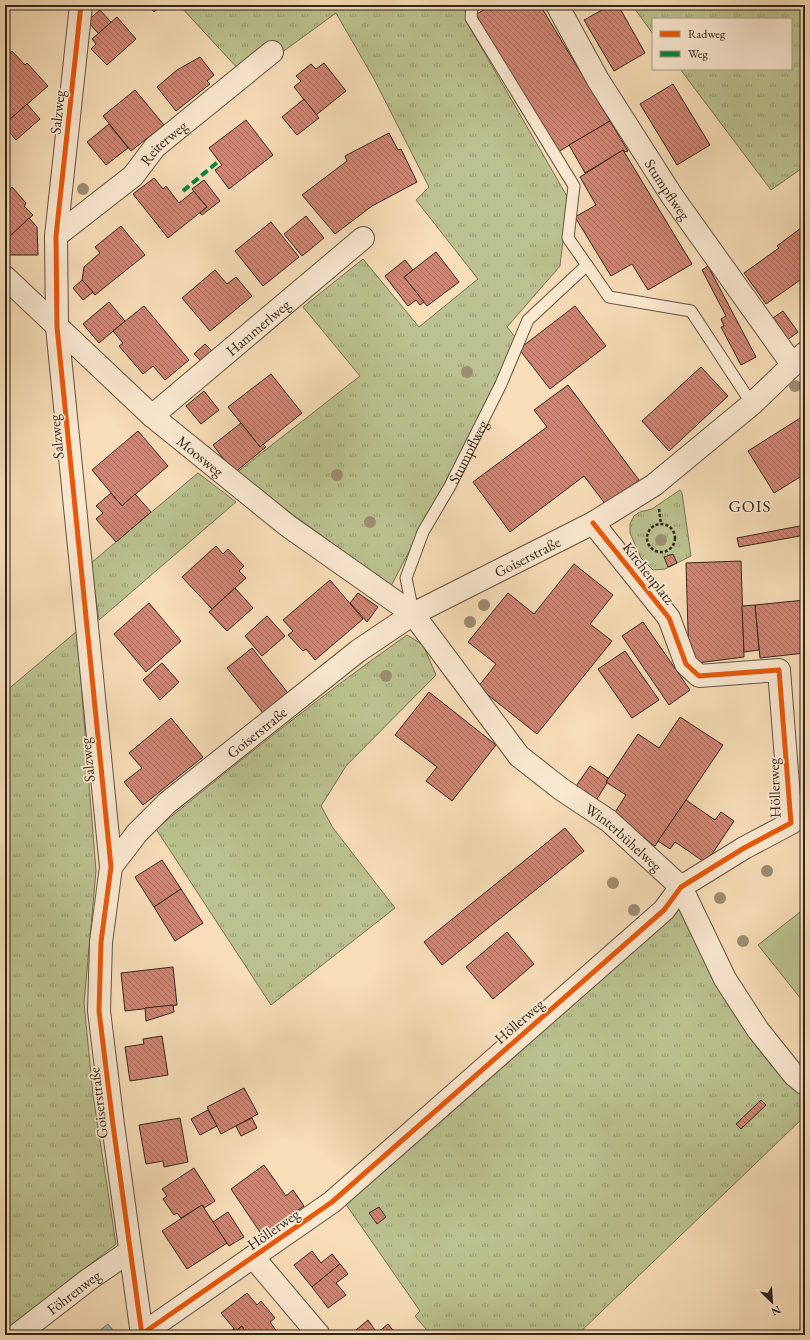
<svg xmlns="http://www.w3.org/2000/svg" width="810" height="1340" font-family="'EB Garamond',serif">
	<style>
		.grass { fill: url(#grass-tufts); stroke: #777355 }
		.pitch { fill: #bbc190; stroke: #777355 }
		.water { fill: #9ebbb5; stroke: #737f77 }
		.building { fill: url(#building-back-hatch); stroke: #33251a }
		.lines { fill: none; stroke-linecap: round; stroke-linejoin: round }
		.service-casing { stroke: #645342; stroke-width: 13 }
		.minor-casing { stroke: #645342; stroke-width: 24 }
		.tertiary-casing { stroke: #645342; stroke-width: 24 }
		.path { stroke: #33251a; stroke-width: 2.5; stroke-dasharray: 3 2; stroke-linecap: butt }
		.service { stroke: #fae9d1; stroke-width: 11 }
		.minor { stroke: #fae9d1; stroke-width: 22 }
		.tertiary { stroke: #fae9d1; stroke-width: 22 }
		.quiet { stroke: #00873e; stroke-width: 4; stroke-dasharray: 8 4; stroke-linecap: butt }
		.cycleway-casing { stroke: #fae9d1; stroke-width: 8 }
		.cycleway { stroke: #e8590c; stroke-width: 5 }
		.tree { fill: #9e8d72 }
		.labels { text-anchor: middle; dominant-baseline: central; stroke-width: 3.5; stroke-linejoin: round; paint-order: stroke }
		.street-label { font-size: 15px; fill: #33251a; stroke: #fae9d1 }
		.quarter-label { font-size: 17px; letter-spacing: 1px; fill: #33251a; stroke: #fae9d1 }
	</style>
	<defs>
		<pattern id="grass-tufts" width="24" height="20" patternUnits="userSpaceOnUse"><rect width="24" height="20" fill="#bbc190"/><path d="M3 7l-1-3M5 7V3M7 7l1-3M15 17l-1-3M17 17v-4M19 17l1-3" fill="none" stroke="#999d75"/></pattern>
		<pattern id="building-back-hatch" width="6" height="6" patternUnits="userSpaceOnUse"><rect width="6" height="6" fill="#cf8574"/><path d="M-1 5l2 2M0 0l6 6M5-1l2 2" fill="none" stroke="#a96d5e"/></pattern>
	</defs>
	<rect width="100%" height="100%" fill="#f7ddb8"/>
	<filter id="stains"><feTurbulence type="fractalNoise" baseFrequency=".005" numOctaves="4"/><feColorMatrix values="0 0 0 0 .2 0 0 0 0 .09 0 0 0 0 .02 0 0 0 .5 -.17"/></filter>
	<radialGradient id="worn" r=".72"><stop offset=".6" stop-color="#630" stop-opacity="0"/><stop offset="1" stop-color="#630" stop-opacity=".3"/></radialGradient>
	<g class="grass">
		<path d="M182 5H487L465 19 568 198 560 266 507 327 516 338 489 399 391 586 236 473 360 376 303 307 363 259 419 327 478 279 416 200 429 187 374 79 336 13 281 53 241 72 180 6Z"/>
		<path d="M632 5H805V166L771 190 680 69H791V19H653V34Z"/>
		<path d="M198 473 236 502 99 620 91 563Z"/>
		<path d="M680 490 682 493 691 556 665 569 653 570 641 558 630 533V524L634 516 640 512 652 509Z"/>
		<path d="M77 631 96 871 84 1003 93 1095 116 1244 5 1331V692Z"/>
		<path d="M407 635 423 645 436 675 346 766 321 806 333 828 395 908 271 1005 156 829C238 762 320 696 407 635Z"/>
		<path d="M680 905 805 1088V1116L577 1335H431L415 1316 420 1311 336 1190Z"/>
	</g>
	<path class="pitch" d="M804 909 805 910V1004L758 945Z"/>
	<path class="water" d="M108 1324 117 1335H94Z"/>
	<g class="building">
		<path d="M148 5H162L154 12Z"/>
		<path d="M492 5H540L610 121 558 152 475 15Z"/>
		<path d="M611 5H618L645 53 614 71 584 20Z"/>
		<path d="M100 10 111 22 99 34 87 21Z"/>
		<path d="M117 17 136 39 107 65 91 49 96 44 92 39Z"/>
		<path d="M12 51 25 65 27 63 48 86 8 121 5 117V57Z"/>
		<path d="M200 57 214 75 207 81 210 84 176 111 157 87 177 70Z"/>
		<path d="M324 63 346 91 316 115 294 87 301 81 296 76 311 64 316 69Z"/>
		<path d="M673 84 710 145 677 165 640 104Z"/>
		<path d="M135 90 164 125 131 151 103 116Z"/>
		<path d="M304 99 319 118 297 135 282 117Z"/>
		<path d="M27 104 40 119 16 140 5 127V117L8 121Z"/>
		<path d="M246 120 273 155 229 189 215 170 222 165 209 148Z"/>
		<path d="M610 121 628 151 624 152 623 150 585 173 569 145Z"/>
		<path d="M109 124 128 148 106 165 87 142Z"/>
		<path d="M389 133 398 150 401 149 417 182 372 206 335 234 302 195 347 161 345 156Z"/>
		<path d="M623 150 692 264 648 290 632 264 611 276 575 217 596 205 580 177Z"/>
		<path d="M154 178 163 189 166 186 179 203 194 191 207 207 168 238 133 194Z"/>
		<path d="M204 180 220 201 202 215 200 213 207 207 192 189Z"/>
		<path d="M5 186 9 190 12 187 26 203 24 206 33 215 5 241Z"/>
		<path d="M306 216 324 238 302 256 284 234Z"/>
		<path d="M29 218 37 227 38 255H9V242L6 240Z"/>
		<path d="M271 222 299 257 263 286 235 251Z"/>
		<path d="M805 225V281L803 278 766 304 744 273 779 248 777 246Z"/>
		<path d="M121 226 145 255 95 295 82 280 84 267 100 253 95 247Z"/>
		<path d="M436 252 459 282 427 306 404 277Z"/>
		<path d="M405 260 413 270 404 277 424 302 420 305 416 300 408 306 385 276Z"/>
		<path d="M708 266 756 357 741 365 721 327 724 326 721 319 726 316 702 270Z"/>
		<path d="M215 270 227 284 236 277 252 296 210 331 182 298Z"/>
		<path d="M82 280 93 292 83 300 73 288Z"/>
		<path d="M109 302 125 321 99 343 83 324Z"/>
		<path d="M144 306 189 360 165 380 153 366 143 374 119 346 123 343 113 331Z"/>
		<path d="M575 306 606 346 550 389 519 349Z"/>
		<path d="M783 311 798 332 782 344 766 323Z"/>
		<path d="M205 344 212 351 201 361 194 354Z"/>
		<path d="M701 367 728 396 669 451 642 421Z"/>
		<path d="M271 374 302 413 260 447 228 407Z"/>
		<path d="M568 385 639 480 606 505 584 476 510 532 473 482 547 427 534 410Z"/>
		<path d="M204 391 219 410 201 424 186 406Z"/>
		<path d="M805 415V474L774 493 748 451Z"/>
		<path d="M241 423 260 447 263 444 266 447 234 473 213 445Z"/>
		<path d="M138 431 168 466 122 506 92 470Z"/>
		<path d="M111 493 122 506 135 494 151 512 116 542 96 519 103 513 96 506Z"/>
		<path d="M805 525V535L739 547 737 538Z"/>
		<path d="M216 546 223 554 228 549 244 566 239 571 246 578 212 609 182 577Z"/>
		<path d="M673 554 677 563 668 567 664 557Z"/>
		<path d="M741 561 744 657 689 664 686 563Z"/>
		<path d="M574 564 613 595 590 624 612 641 537 734 478 687 496 664 468 642 508 593 534 614Z"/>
		<path d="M330 580 363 619 315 660 306 649 303 651 288 635 293 631 283 620Z"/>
		<path d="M235 588 253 608 227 631 209 612Z"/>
		<path d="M358 593 378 607 367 622 350 603Z"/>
		<path d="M805 600V653L760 658 755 605Z"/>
		<path d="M149 603 181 641 146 672 114 634Z"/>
		<path d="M755 605 759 650 744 652 742 606Z"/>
		<path d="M267 616 285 636 262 656 245 636Z"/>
		<path d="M643 622 690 690 669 705 622 636Z"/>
		<path d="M252 648 288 693 263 713 227 668Z"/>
		<path d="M625 651 659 700 632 718 598 669Z"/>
		<path d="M162 663 179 682 160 700 143 680Z"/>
		<path d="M429 692 496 745 452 801 426 781 437 767 395 735Z"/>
		<path d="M680 717 723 745 655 846 612 817 626 795 606 782 638 734 659 748Z"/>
		<path d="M171 718 203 757 143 805 124 782 142 768 129 753Z"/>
		<path d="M590 766 608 778 606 782 607 783 595 802 574 789Z"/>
		<path d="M686 800 715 820 721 812 734 821 706 863 675 842 670 849 658 841Z"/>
		<path d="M565 828 584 851 442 965 424 942Z"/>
		<path d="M162 860 181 889 154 907 135 877Z"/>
		<path d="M181 889 203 923 175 941 154 907Z"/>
		<path d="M507 932 534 964 493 999 466 967Z"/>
		<path d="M173 967 177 1005 125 1011 121 973Z"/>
		<path d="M173 1005 174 1012 146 1021 145 1008Z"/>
		<path d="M162 1036 168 1075 130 1081 125 1047 144 1044 143 1039Z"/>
		<path d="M244 1088 258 1114 221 1134 207 1107Z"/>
		<path d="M761 1100 766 1105 741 1129 736 1124Z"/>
		<path d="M208 1110 217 1126 200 1135 191 1119Z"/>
		<path d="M180 1118 188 1162 164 1167 163 1161 146 1164 139 1125Z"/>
		<path d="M252 1118 257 1128 241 1136 236 1126Z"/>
		<path d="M264 1165 286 1196 293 1190 304 1206 262 1235 231 1189Z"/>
		<path d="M194 1168 215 1201 204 1208 202 1205 181 1218 177 1213 174 1215 163 1199 167 1196 162 1189Z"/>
		<path d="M202 1205 227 1243 187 1269 162 1231Z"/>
		<path d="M379 1207 386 1217 377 1224 369 1213Z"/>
		<path d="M228 1212 244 1237 229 1246 213 1222Z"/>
		<path d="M312 1251 321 1263 332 1254 340 1264 312 1287 294 1265Z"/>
		<path d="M340 1264 348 1274 336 1283 346 1295 328 1308 312 1287Z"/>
		<path d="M247 1293 257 1305 261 1301 275 1318 270 1322 278 1333 276 1335H240L245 1331 242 1326 236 1331 221 1313Z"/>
		<path d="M368 1320 377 1333 388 1324 396 1334 350 1335Z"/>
		<path d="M242 1326 245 1331 240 1335H234L231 1331 234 1329 236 1331Z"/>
	</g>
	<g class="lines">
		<defs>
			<g id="service">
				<path d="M472 5 471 18 574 186 568 238 609 297 691 311 752 404"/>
				<path id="s1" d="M413 612 406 578 423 532 450 486 501 384 528 320 587 265"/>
			</g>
			<g id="minor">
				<path d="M81 5 56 236 57 327 111 867"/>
				<path id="s2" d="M557 5 598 80 672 196 792 364"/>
				<path id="s3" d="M56 236 133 176 155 147 272 52"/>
				<path id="s4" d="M5 277 152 416 288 526 413 614 519 756 561 789 609 821 681 887 725 979 758 1030 794 1075 805 1084"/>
				<path id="s5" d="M152 416 363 238"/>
				<path d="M253 1257 319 1335"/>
				<path d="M142 1334 332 1202 664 910 681 887 744 848 791 823 779 670 699 676 686 664 669 618 593 523"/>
				<path id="s6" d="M17 1335 88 1280 130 1251"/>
			</g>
			<g id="tertiary">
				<path id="s7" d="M142 1335 113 1125 99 1011 101 942 111 867 137 833 167 803 358 651 413 614 593 523 654 485 752 404 805 353"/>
			</g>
		</defs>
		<use href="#service" class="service-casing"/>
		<use href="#minor" class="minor-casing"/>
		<use href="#tertiary" class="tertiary-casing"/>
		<g class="path">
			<path d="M659 509 661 524"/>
			<circle cx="661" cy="538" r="14"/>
		</g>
		<use href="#service" class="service"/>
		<use href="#minor" class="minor"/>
		<use href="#tertiary" class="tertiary"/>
		<path class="quiet" d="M183 191 219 161"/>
		<defs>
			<g id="cycleway">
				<path d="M81 5 56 236 57 327 111 867 101 942 99 1011 113 1125 142 1335"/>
				<path d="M142 1334 332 1202 664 910 681 887 744 848 791 823 779 670 699 676 686 664 669 618 593 523"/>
			</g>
		</defs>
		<use href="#cycleway" class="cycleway-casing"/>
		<use href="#cycleway" class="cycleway"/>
	</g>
	<g class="tree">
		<circle cx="83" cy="189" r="6"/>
		<circle cx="467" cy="372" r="6"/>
		<circle cx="795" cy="386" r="6"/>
		<circle cx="337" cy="475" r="6"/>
		<circle cx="370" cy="522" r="6"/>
		<circle cx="661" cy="540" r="6"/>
		<circle cx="484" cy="605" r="6"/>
		<circle cx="470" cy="622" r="6"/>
		<circle cx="386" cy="676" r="6"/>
		<circle cx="767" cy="871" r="6"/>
		<circle cx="613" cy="883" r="6"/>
		<circle cx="720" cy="898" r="6"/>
		<circle cx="634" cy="910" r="6"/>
		<circle cx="743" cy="941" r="6"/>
	</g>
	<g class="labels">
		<g class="street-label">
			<text transform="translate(57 112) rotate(-84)">Salzweg</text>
			<text stroke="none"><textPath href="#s3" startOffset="143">Reiterweg</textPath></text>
			<text stroke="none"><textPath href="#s2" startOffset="215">Stumpflweg</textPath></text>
			<text stroke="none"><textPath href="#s5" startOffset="138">Hammerlweg</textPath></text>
			<text transform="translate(56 437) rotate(-96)">Salzweg</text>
			<text stroke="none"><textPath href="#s1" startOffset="176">Stumpflweg</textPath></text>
			<text stroke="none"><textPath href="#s4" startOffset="265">Moosweg</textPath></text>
			<text stroke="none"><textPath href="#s7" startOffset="995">Goiserstraße</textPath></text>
			<text transform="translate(649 573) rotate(52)">Kirchenplatz</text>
			<text stroke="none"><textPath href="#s7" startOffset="671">Goiserstraße</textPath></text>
			<text transform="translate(87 760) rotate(-96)">Salzweg</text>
			<text transform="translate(774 788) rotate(-92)">Höllerweg</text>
			<text stroke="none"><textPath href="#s4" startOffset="840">Winterbühelweg</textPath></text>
			<text transform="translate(519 1021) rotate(-41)">Höllerweg</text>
			<text transform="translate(98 1103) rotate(-97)">Goiserstraße</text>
			<text transform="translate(273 1229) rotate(-35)">Höllerweg</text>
			<text stroke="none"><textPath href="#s6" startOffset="71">Föhrenweg</textPath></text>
		</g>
		<g class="quarter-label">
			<text x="750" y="506">GOIS</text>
		</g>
	</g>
	<rect width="810" height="1340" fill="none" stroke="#f7ddb8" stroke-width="20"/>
	<rect x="6" y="6" width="798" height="1328" fill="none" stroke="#33251a" stroke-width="2"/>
	<rect x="10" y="10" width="790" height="1320" fill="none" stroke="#33251a"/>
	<rect x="652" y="18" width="140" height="52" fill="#fae9d1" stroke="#aa9b88"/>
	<rect x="660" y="31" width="20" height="6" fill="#e8590c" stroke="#aa9b88"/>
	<text x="688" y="38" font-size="12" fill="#33251a">Radweg</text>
	<rect x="660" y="51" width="20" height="6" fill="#00873e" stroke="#aa9b88"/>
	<text x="688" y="58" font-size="12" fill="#33251a">Weg</text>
	<g transform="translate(772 1302) rotate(155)" stroke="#fae9d1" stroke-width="3" paint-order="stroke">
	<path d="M0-3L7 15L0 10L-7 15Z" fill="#33251a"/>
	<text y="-6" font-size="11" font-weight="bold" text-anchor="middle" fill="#33251a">N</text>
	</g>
	<rect width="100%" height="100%" filter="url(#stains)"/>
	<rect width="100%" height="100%" fill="url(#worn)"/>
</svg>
